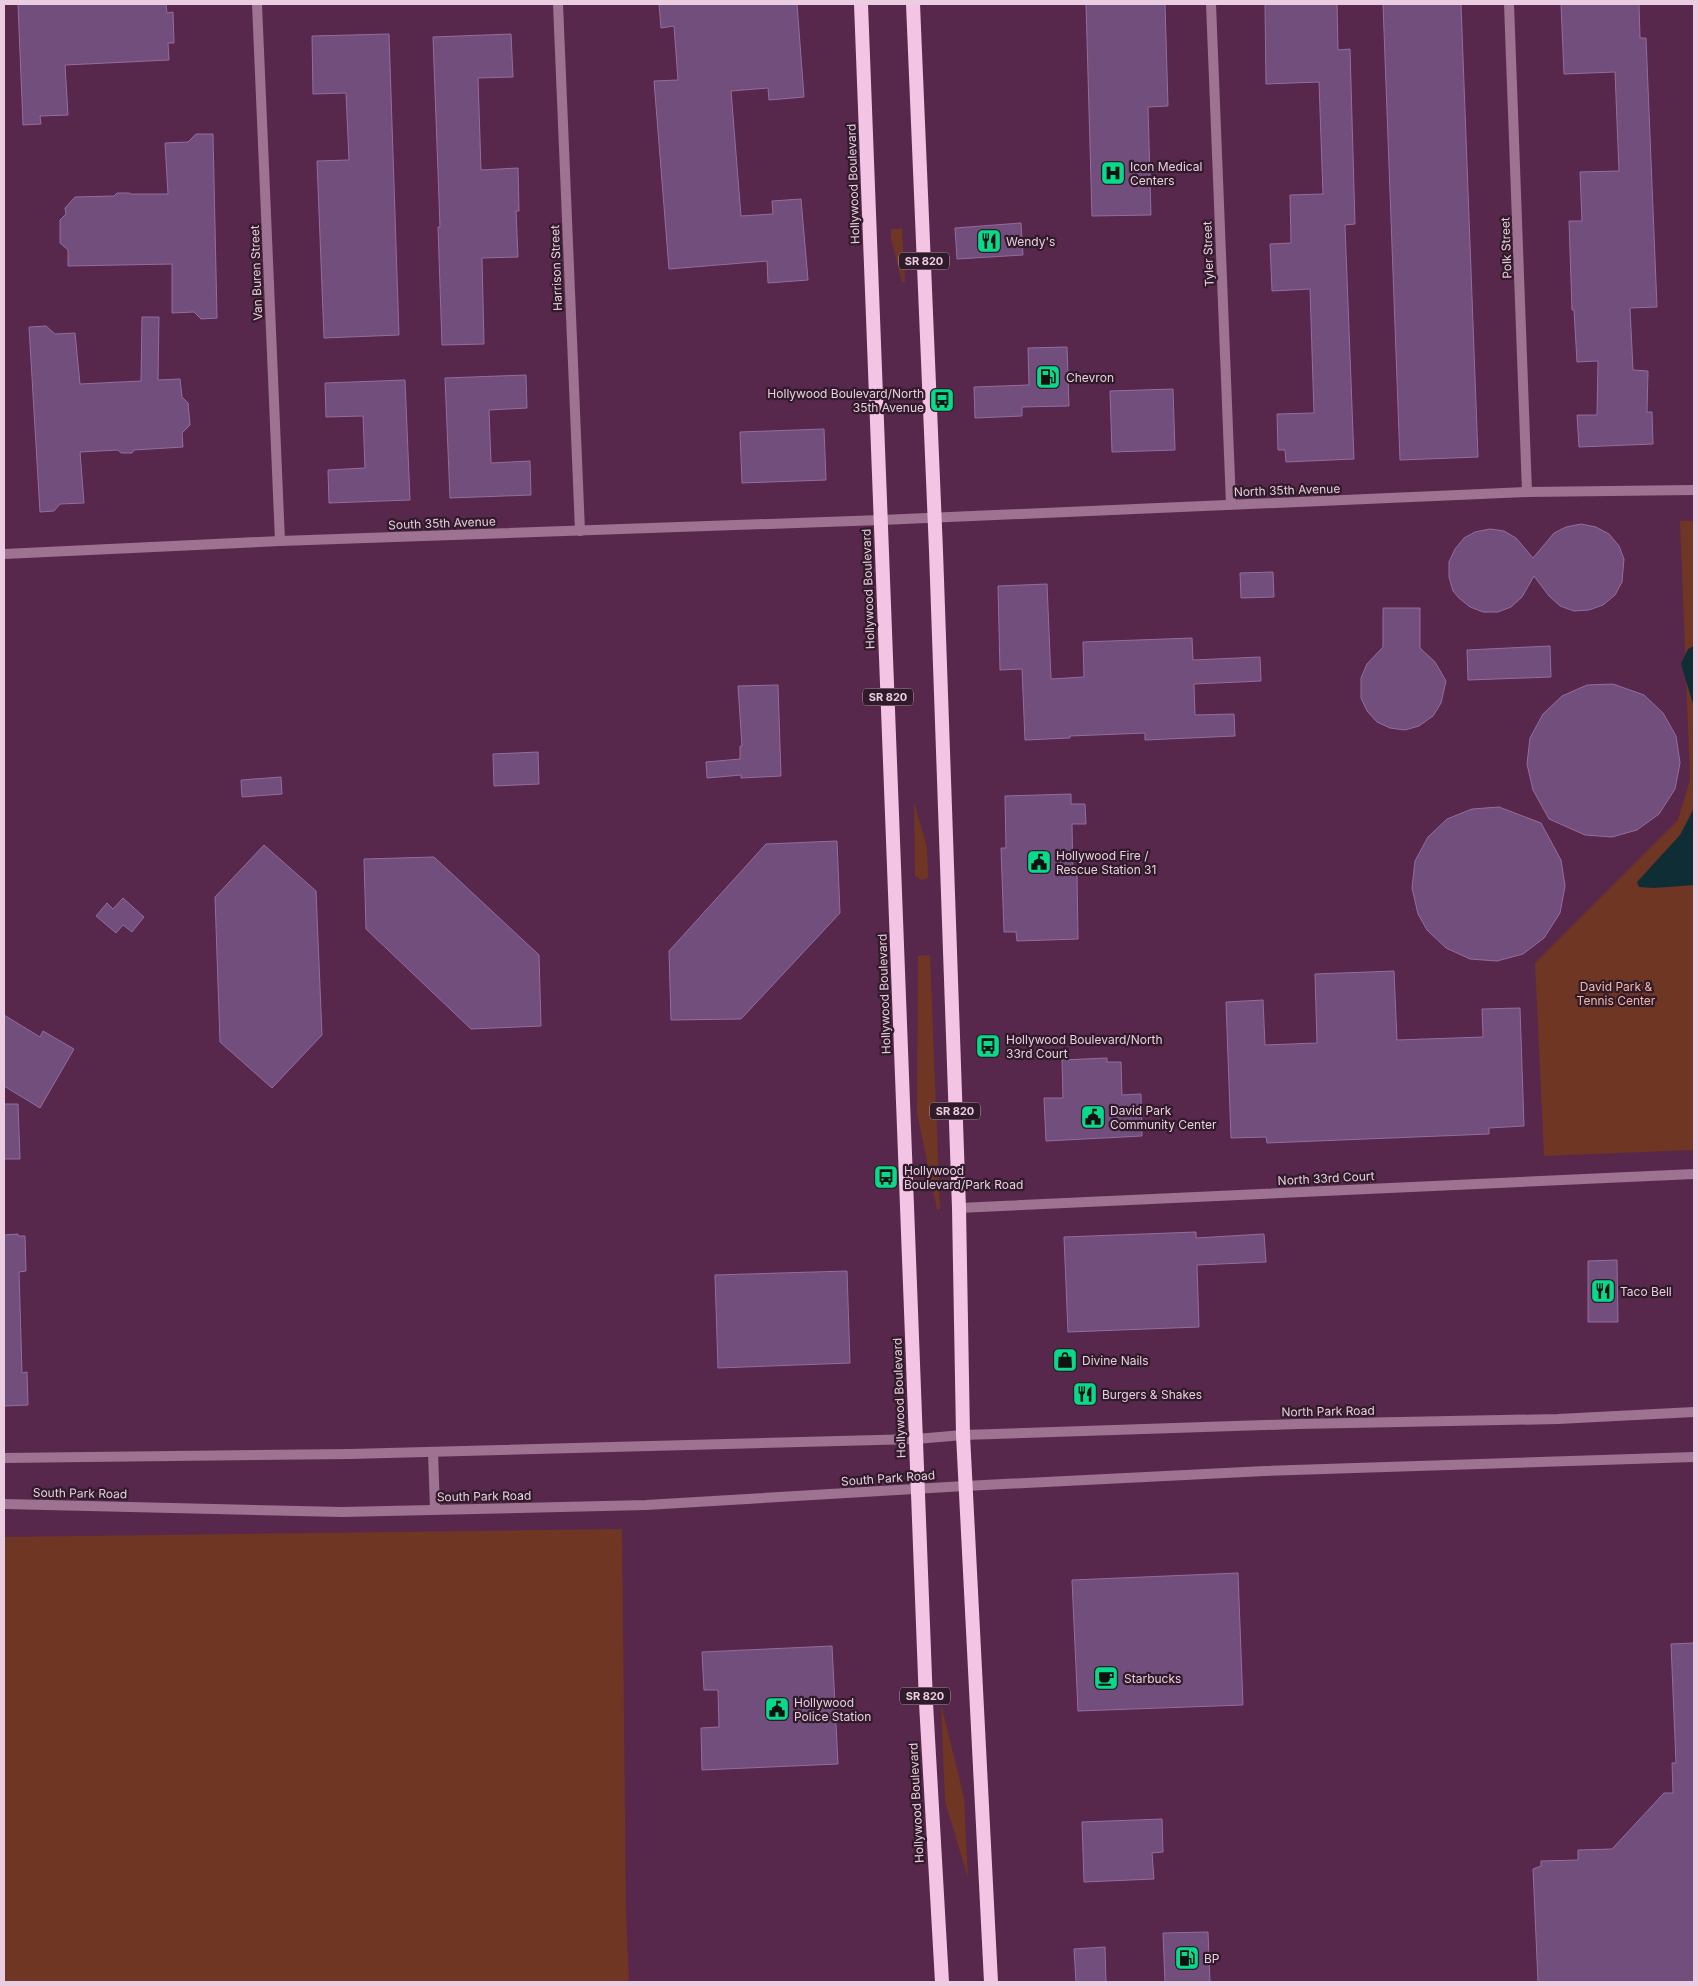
<svg xmlns="http://www.w3.org/2000/svg" width="1698" height="1986" font-family="Inter,sans-serif">
	<style>
		.green { fill: #6f3624 }
		.water { fill: #0f2d35 }
		.building { fill: #724e7c; stroke: #936d9e }
		.lines { fill: none; stroke-linecap: round; stroke-linejoin: round }
		.minor { stroke: #9e7291; stroke-width: 10 }
		.tertiary { stroke: #9e7291; stroke-width: 10 }
		.trunk { stroke: #f4c4e4; stroke-width: 14 }
		.labels { text-anchor: middle; dominant-baseline: central; stroke-width: 4.5; stroke-linejoin: round; paint-order: stroke }
		.shield { fill: #301b2a; stroke: #b298a9; stroke-width: 1 }
		.shield-label { font-size: 11px; font-weight: bold; fill: #eacde0 }
		.poi-label { font-size: 12px; fill: #eacde0; stroke: #301b2a; text-anchor: start }
		.street-label { font-size: 12px; fill: #eacde0; stroke: #301b2a }
		.park-label { font-size: 12px; fill: #f3b7a4; stroke: #301b2a }
	</style>
	<rect width="100%" height="100%" fill="#57284b"/>
	<g class="green">
		<path d="M891 229H902L905 282H902L891 238Z"/>
		<path d="M1680 521H1694V1150L1544 1156 1535 963 1678 820 1690 780Z"/>
		<path d="M914 802 927 848 928 878 922 880 915 876Z"/>
		<path d="M930 955 940 1209H937L917 1113 918 956Z"/>
		<path d="M622 1529 626 1912 629 1982H4V1537Z"/>
		<path d="M941 1704 964 1798 968 1878 945 1801Z"/>
	</g>
	<g class="water">
		<path d="M1694 646V707L1681 664 1688 649Z"/>
		<path d="M1694 808V885L1654 888 1639 887 1637 882 1680 835Z"/>
	</g>
	<g class="building">
		<path d="M18 4H166L167 13 173 12 174 43H168L169 60 65 65 68 115 40 116 41 124 23 125Z"/>
		<path d="M659 4H797L804 97 769 100 768 88 731 91 741 216 773 214 772 201 801 199 808 280 768 283 767 261 669 269 654 81 678 80 674 26 661 28Z"/>
		<path d="M1086 4H1165L1168 106 1148 107 1151 215 1092 216Z"/>
		<path d="M1265 4H1337L1338 50 1350 49 1355 224 1345 225 1354 459 1286 462 1285 450H1278L1277 414 1314 413 1310 289 1272 291 1270 244 1291 243 1290 195 1323 194 1319 82 1266 84Z"/>
		<path d="M1383 4H1461L1478 457 1400 460Z"/>
		<path d="M1561 4H1639L1640 38H1646L1657 307 1630 308 1633 370 1648 371 1647 412H1652L1653 444 1579 447 1577 415H1597L1598 361 1577 362 1574 310H1572L1569 221H1582L1580 172 1619 171 1615 72 1564 74Z"/>
		<path d="M389 34 399 335 324 338 317 161 349 160 346 93 313 94 312 36Z"/>
		<path d="M511 34 513 77 478 78 481 170 518 168 519 211H516L518 257 482 258 484 344 442 345 438 227H440L433 37Z"/>
		<path d="M196 134H213L217 318 201 319 194 312 172 313V264L68 266V250L60 243V220L66 214 65 208 75 197 114 196 117 193H129L131 194H168L165 143 188 142Z"/>
		<path d="M1021 223 1023 255 957 259 955 228Z"/>
		<path d="M142 317H159L158 380 180 379 182 397 188 403 190 425 182 433 183 447 134 450 132 453H121L118 450 80 452 84 503 60 504 54 511 40 512 29 327 46 326 55 334 75 333 80 384 141 381Z"/>
		<path d="M1067 347 1069 406 1022 407V416L975 418 974 387 1029 385 1028 348Z"/>
		<path d="M526 375 527 408 489 410 491 463 530 461 531 495 450 498 445 378Z"/>
		<path d="M405 380 410 500 329 503 328 470 365 468 363 416 326 417 325 383Z"/>
		<path d="M1173 389 1175 450 1112 452 1110 391Z"/>
		<path d="M824 429 826 480 742 483 740 432Z"/>
		<path d="M1581 524 1596 527 1609 534 1619 546 1624 559 1622 582 1615 595 1603 605 1589 610 1574 611 1560 606 1549 596 1534 576 1522 597 1511 607 1498 612H1483L1470 607 1459 598 1453 591 1449 577V562L1455 549 1464 538 1475 532 1490 529 1504 531 1516 538 1533 558 1554 533 1566 527Z"/>
		<path d="M1273 572 1274 597 1241 598 1240 573Z"/>
		<path d="M1047 584 1051 679 1084 677 1083 642 1192 638 1193 660 1260 657 1261 681 1194 684 1195 715 1234 714 1235 736 1145 740V733L1070 736V738L1025 740 1022 669 1000 670 998 586Z"/>
		<path d="M1383 608H1420V648L1435 662 1446 681 1441 703 1433 716 1419 726 1405 730 1390 728 1377 722 1367 711 1361 698V678L1367 664 1383 647Z"/>
		<path d="M1550 646 1551 677 1468 680 1467 650Z"/>
		<path d="M1613 684 1644 695 1663 713 1676 736 1680 763 1675 789 1659 814 1637 830 1612 837 1585 835 1549 819 1533 790 1527 764 1530 738 1543 714 1562 696 1587 685Z"/>
		<path d="M778 685 781 776 741 778V775L707 778 706 762 740 759V746H742L738 686Z"/>
		<path d="M538 752 539 784 494 786 493 754Z"/>
		<path d="M281 777 282 794 242 797 241 780Z"/>
		<path d="M1071 794V804H1085L1086 824H1072L1073 876 1077 875 1078 939 1017 941 1016 932H1004L1001 848H1006L1005 796Z"/>
		<path d="M1499 807 1541 823 1561 860 1565 886 1560 913 1544 938 1523 954 1497 961 1470 959 1446 948 1427 930 1418 914 1412 888 1415 861 1428 837 1447 819 1472 809Z"/>
		<path d="M837 841 840 913 741 1019 671 1020 669 951 766 844Z"/>
		<path d="M264 845 316 891 322 1035 272 1088 220 1042 215 897Z"/>
		<path d="M434 857 539 955 541 1026 471 1029 366 929 364 859Z"/>
		<path d="M123 898 144 917 132 932 123 925 116 933 96 916 107 903 113 909Z"/>
		<path d="M1394 971 1397 1040 1483 1037 1482 1009 1520 1008 1524 1126 1489 1128V1134L1267 1143 1266 1137 1231 1138 1226 1002 1263 1000 1265 1045 1317 1043 1315 974Z"/>
		<path d="M4 1015 40 1037 43 1031 74 1049 40 1108 4 1086Z"/>
		<path d="M1107 1058V1062H1121L1122 1095 1141 1094 1142 1136 1046 1141 1044 1098H1063L1062 1060Z"/>
		<path d="M4 1104H18L20 1159H4Z"/>
		<path d="M1196 1232V1238L1264 1234 1266 1262 1197 1265 1199 1327 1068 1332 1064 1237Z"/>
		<path d="M18 1234V1236H25L26 1271 19 1272 22 1373 27 1372 28 1405 4 1406V1235Z"/>
		<path d="M1617 1260 1618 1322H1588V1261Z"/>
		<path d="M847 1271 850 1363 718 1368 715 1275Z"/>
		<path d="M1238 1573 1243 1705 1078 1711 1072 1580Z"/>
		<path d="M1694 1643V1982H1538L1533 1869 1541 1866V1861L1578 1860V1850L1612 1849 1664 1793H1673L1672 1763H1676L1671 1644Z"/>
		<path d="M832 1646 838 1764 702 1770 701 1728 719 1727 718 1690H704L702 1652Z"/>
		<path d="M1162 1819 1163 1852 1152 1853 1154 1879 1084 1882 1082 1822Z"/>
		<path d="M1208 1932 1210 1982H1165L1163 1933Z"/>
		<path d="M1105 1947 1106 1982H1076L1074 1949Z"/>
	</g>
	<g class="lines">
		<g class="minor">
			<path d="M257 4 280 541"/>
			<path d="M558 4 580 531"/>
			<path d="M1211 4 1231 504"/>
			<path d="M1509 4 1527 492"/>
			<path d="M4 554 280 541 881 520"/>
			<path d="M959 1208 1694 1174"/>
		</g>
		<g class="tertiary">
			<path d="M881 520 1527 492 1694 490"/>
			<path d="M433 1452 435 1509"/>
			<path d="M4 1458 350 1454 916 1439 963 1435 1298 1424 1558 1419 1694 1412"/>
			<path d="M4 1504 342 1512 646 1505 965 1486 1265 1471 1694 1457"/>
		</g>
		<g class="trunk">
			<path d="M861 4 926 1703 942 1982"/>
			<path d="M913 4 936 551 959 1208 963 1435 991 1982"/>
		</g>
	</g>
	<defs>
		<symbol id="hospital-square" viewBox="-11 -11 22 22"><rect x="-9" y="-9" width="18" height="18" rx="4" fill="#09d98b" stroke="#301b2a"/><path d="M-5-5h3v3.5h4V-5h3V5h-3V1.5h-4V5h-3Z" fill="#111"/></symbol>
		<symbol id="restaurant-square" viewBox="-11 -11 22 22"><rect x="-9" y="-9" width="18" height="18" rx="4" fill="#09d98b" stroke="#301b2a"/><path d="M-5-6h1v4h1v-4h1v4h1v-4h1v5L-1.5 .5V6h-2V.5L-5-1ZM5-6V6H3V1.5H1.5Q1.5-4 5-6Z" fill="#111"/></symbol>
		<symbol id="fuel-square" viewBox="-11 -11 22 22"><rect x="-9" y="-9" width="18" height="18" rx="4" fill="#09d98b" stroke="#301b2a"/><path d="M-5.5-6h7V0h2V4h1.3V-2.5L3-4.5l.8-.8L6-3V5H2.5V1h-1V6h-7ZM-4.2-4.7v3.2H.2V-4.7Z" fill="#111"/></symbol>
		<symbol id="bus-square" viewBox="-11 -11 22 22"><rect x="-9" y="-9" width="18" height="18" rx="4" fill="#09d98b" stroke="#301b2a"/><path d="M-5-6H5V4H4V6H2V4H-2V6H-4V4H-5ZM-3.5-4V0h7V-4ZM-3.5 1.2v1.5H-2V1.2ZM2 1.2v1.5H3.5V1.2Z" fill="#111"/></symbol>
		<symbol id="civic-square" viewBox="-11 -11 22 22"><rect x="-9" y="-9" width="18" height="18" rx="4" fill="#09d98b" stroke="#301b2a"/><path d="M-.6-6.5H3V-4.5H.6V-3L4-1V1h2V6H-6V1h2V-1L-.6-3ZM-1.2 2.5V6h2.4V2.5Z" fill="#111"/></symbol>
		<symbol id="shop-square" viewBox="-11 -11 22 22"><rect x="-9" y="-9" width="18" height="18" rx="4" fill="#09d98b" stroke="#301b2a"/><path d="M-5-2.5h2.3a2.7 3.5 0 0 1 5.4 0H5L5.5 6h-11ZM-1.5-2.5h3a1.5 2.3 0 0 0-3 0Z" fill="#111"/></symbol>
		<symbol id="cafe-square" viewBox="-11 -11 22 22"><rect x="-9" y="-9" width="18" height="18" rx="4" fill="#09d98b" stroke="#301b2a"/><path d="M-5.5-4.5H6V0H3Q3 3.5 0 3.5H-2.5Q-5.5 3.5-5.5 0ZM3-3.2v2h1.7v-2ZM-6 4.5H4V6H-6Z" fill="#111"/></symbol>
	</defs>
	<g fill-rule="evenodd">
		<use href="#hospital-square" x="1099" y="159" width="28" height="28"/>
		<use href="#restaurant-square" x="975" y="227" width="28" height="28"/>
		<use href="#fuel-square" x="1034" y="363" width="28" height="28"/>
		<use href="#bus-square" x="928" y="386" width="28" height="28"/>
		<use href="#civic-square" x="1025" y="848" width="28" height="28"/>
		<use href="#bus-square" x="974" y="1032" width="28" height="28"/>
		<use href="#civic-square" x="1079" y="1103" width="28" height="28"/>
		<use href="#bus-square" x="872" y="1163" width="28" height="28"/>
		<use href="#restaurant-square" x="1589" y="1277" width="28" height="28"/>
		<use href="#shop-square" x="1051" y="1346" width="28" height="28"/>
		<use href="#restaurant-square" x="1071" y="1380" width="28" height="28"/>
		<use href="#cafe-square" x="1092" y="1664" width="28" height="28"/>
		<use href="#civic-square" x="763" y="1695" width="28" height="28"/>
		<use href="#fuel-square" x="1173" y="1944" width="28" height="28"/>
	</g>
	<g class="labels">
		<g class="shield">
			<rect x="899" y="252.5" width="50" height="17" rx="4"/>
			<rect x="863" y="688.5" width="50" height="17" rx="4"/>
			<rect x="930" y="1102.5" width="50" height="17" rx="4"/>
			<rect x="900" y="1687.5" width="50" height="17" rx="4"/>
		</g>
		<g class="shield-label">
			<text x="924" y="261">SR 820</text>
			<text x="888" y="697">SR 820</text>
			<text x="955" y="1111">SR 820</text>
			<text x="925" y="1696">SR 820</text>
		</g>
		<g class="poi-label">
			<text x="1130" y="166">Icon Medical<tspan x="1130" dy="14">Centers</tspan></text>
			<text x="1006" y="241">Wendy's</text>
			<text x="1066" y="377">Chevron</text>
			<text x="924" y="393" text-anchor="end">Hollywood Boulevard/North<tspan x="924" dy="14">35th Avenue</tspan></text>
			<text x="1056" y="855">Hollywood Fire /<tspan x="1056" dy="14">Rescue Station 31</tspan></text>
			<text x="1006" y="1039">Hollywood Boulevard/North<tspan x="1006" dy="14">33rd Court</tspan></text>
			<text x="1110" y="1110">David Park<tspan x="1110" dy="14">Community Center</tspan></text>
			<text x="904" y="1170">Hollywood<tspan x="904" dy="14">Boulevard/Park Road</tspan></text>
			<text x="1620" y="1291">Taco Bell</text>
			<text x="1082" y="1360">Divine Nails</text>
			<text x="1102" y="1394">Burgers &amp; Shakes</text>
			<text x="1124" y="1678">Starbucks</text>
			<text x="794" y="1702">Hollywood<tspan x="794" dy="14">Police Station</tspan></text>
			<text x="1204" y="1958">BP</text>
		</g>
		<g class="street-label">
			<text transform="translate(853 184) rotate(-92)">Hollywood Boulevard</text>
			<text transform="translate(1506 248) rotate(-92)">Polk Street</text>
			<text transform="translate(1208 254) rotate(-92)">Tyler Street</text>
			<text transform="translate(556 268) rotate(-92)">Harrison Street</text>
			<text transform="translate(256 273) rotate(-92)">Van Buren Street</text>
			<text transform="translate(1287 490) rotate(-2)">North 35th Avenue</text>
			<text transform="translate(442 523) rotate(-2)">South 35th Avenue</text>
			<text transform="translate(868 589) rotate(-92)">Hollywood Boulevard</text>
			<text transform="translate(884 994) rotate(-92)">Hollywood Boulevard</text>
			<text transform="translate(1326 1178) rotate(-3)">North 33rd Court</text>
			<text transform="translate(899 1398) rotate(-92)">Hollywood Boulevard</text>
			<text transform="translate(1328 1411) rotate(-1)">North Park Road</text>
			<text transform="translate(888 1478) rotate(-4)">South Park Road</text>
			<text transform="translate(80 1493) rotate(1)">South Park Road</text>
			<text transform="translate(484 1496) rotate(-1)">South Park Road</text>
			<text transform="translate(916 1803) rotate(-93)">Hollywood Boulevard</text>
		</g>
		<g class="park-label">
			<text x="1616" y="986">David Park &amp;<tspan x="1616" dy="14">Tennis Center</tspan></text>
		</g>
	</g>
	<rect width="1698" height="1986" fill="none" stroke="#eacde0" stroke-width="10"/>
</svg>
